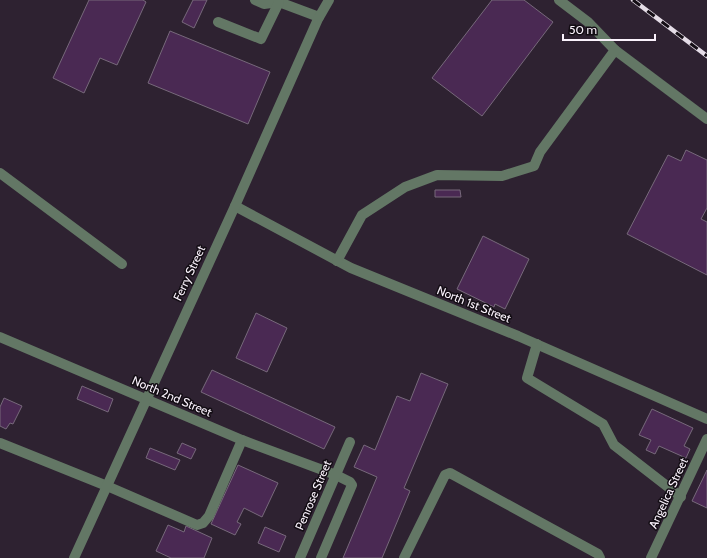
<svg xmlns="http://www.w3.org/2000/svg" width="707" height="558" font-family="Cabin,sans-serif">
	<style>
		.building { fill: #4a2953; stroke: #77697b }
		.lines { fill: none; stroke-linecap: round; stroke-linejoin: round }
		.minor { stroke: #637765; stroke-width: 10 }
		.rail-casing { stroke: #e5dde7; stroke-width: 4.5 }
		.rail { stroke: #130d14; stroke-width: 3; stroke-dasharray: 9; stroke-linecap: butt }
		.labels { text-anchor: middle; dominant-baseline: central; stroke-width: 3; stroke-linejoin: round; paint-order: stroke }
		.street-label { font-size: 12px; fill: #faf2fc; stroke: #130d14 }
	</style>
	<rect width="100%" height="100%" fill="#2e2231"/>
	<g class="building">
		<path d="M89 0H143L146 2 117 65 100 58 84 93 53 78Z"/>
		<path d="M193 0H207L194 28 182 22Z"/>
		<path d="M492 0H524L553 22 482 116 432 78Z"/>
		<path d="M170 31 270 72 248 124 148 83Z"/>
		<path d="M686 150 707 160V208L701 219 707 222V275L627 234 668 155 681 161Z"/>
		<path d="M435 190H460L461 197H435Z"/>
		<path d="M483 236 529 259 505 309 495 304 494 307 457 289Z"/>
		<path d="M256 313 287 328 267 372 236 358Z"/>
		<path d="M212 370 335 427 324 449 201 392Z"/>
		<path d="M421 373 448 384 404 488 410 491 382 558H343L377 477 354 467 364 445 375 450 397 396 410 401Z"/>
		<path d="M82 386 113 399 108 412 77 399Z"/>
		<path d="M4 398 22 406 13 424 10 423 6 429 0 426V407Z"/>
		<path d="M652 409 693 428 684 446 690 449 686 458 659 446 655 454 646 450 651 440 639 435Z"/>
		<path d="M182 443 196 449 191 459 177 453Z"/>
		<path d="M150 448 180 460 175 470 146 458Z"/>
		<path d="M238 465 278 483 262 517 244 508 237 522 241 524 235 535 211 524Z"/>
		<path d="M707 470V508L692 501Z"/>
		<path d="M168 525 184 532 186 526 212 538 204 558H171L156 551Z"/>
		<path d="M265 527 286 536 279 552 258 543Z"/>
	</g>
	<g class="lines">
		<g class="minor">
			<path d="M255 0 264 4 279 2 319 17"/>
			<path d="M218 22 261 39 279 2"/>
			<path d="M615 50 707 119"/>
			<path d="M0 173 122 264"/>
			<path d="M235 206 351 268 518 336 707 419"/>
			<path d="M337 261 362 215 405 187 437 175 502 176 534 166 540 152 615 50 588 22 559 0"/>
			<path d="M0 337 242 440 336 475 350 482 352 485 321 558"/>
			<path d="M537 344 527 378 603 424 614 445 681 497"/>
			<path d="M0 443 107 486 197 525 203 523 209 516 242 440"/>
			<path d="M74 558 235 206 318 19 329 0"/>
			<path d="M300 558 350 442"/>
			<path d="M404 558 445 475 450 473 598 554 600 558"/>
			<path d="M651 558 707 439"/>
		</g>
		<defs>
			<path id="rail" d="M633 0 707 56"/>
		</defs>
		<use href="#rail" class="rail-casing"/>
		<use href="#rail" class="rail"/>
	</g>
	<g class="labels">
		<g class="street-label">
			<text transform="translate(189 273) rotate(-65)">Ferry Street</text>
			<text transform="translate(474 304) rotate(22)">North 1st Street</text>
			<text transform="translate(172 396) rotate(23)">North 2nd Street</text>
			<text transform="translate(668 493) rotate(-65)">Angelica Street</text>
			<text transform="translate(313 495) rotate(-67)">Penrose Street</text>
		</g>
	</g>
	<path d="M563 34v6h92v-6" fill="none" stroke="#faf2fc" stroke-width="2"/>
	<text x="569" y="34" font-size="12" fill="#faf2fc" stroke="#130d14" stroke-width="3" paint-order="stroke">50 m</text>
</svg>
